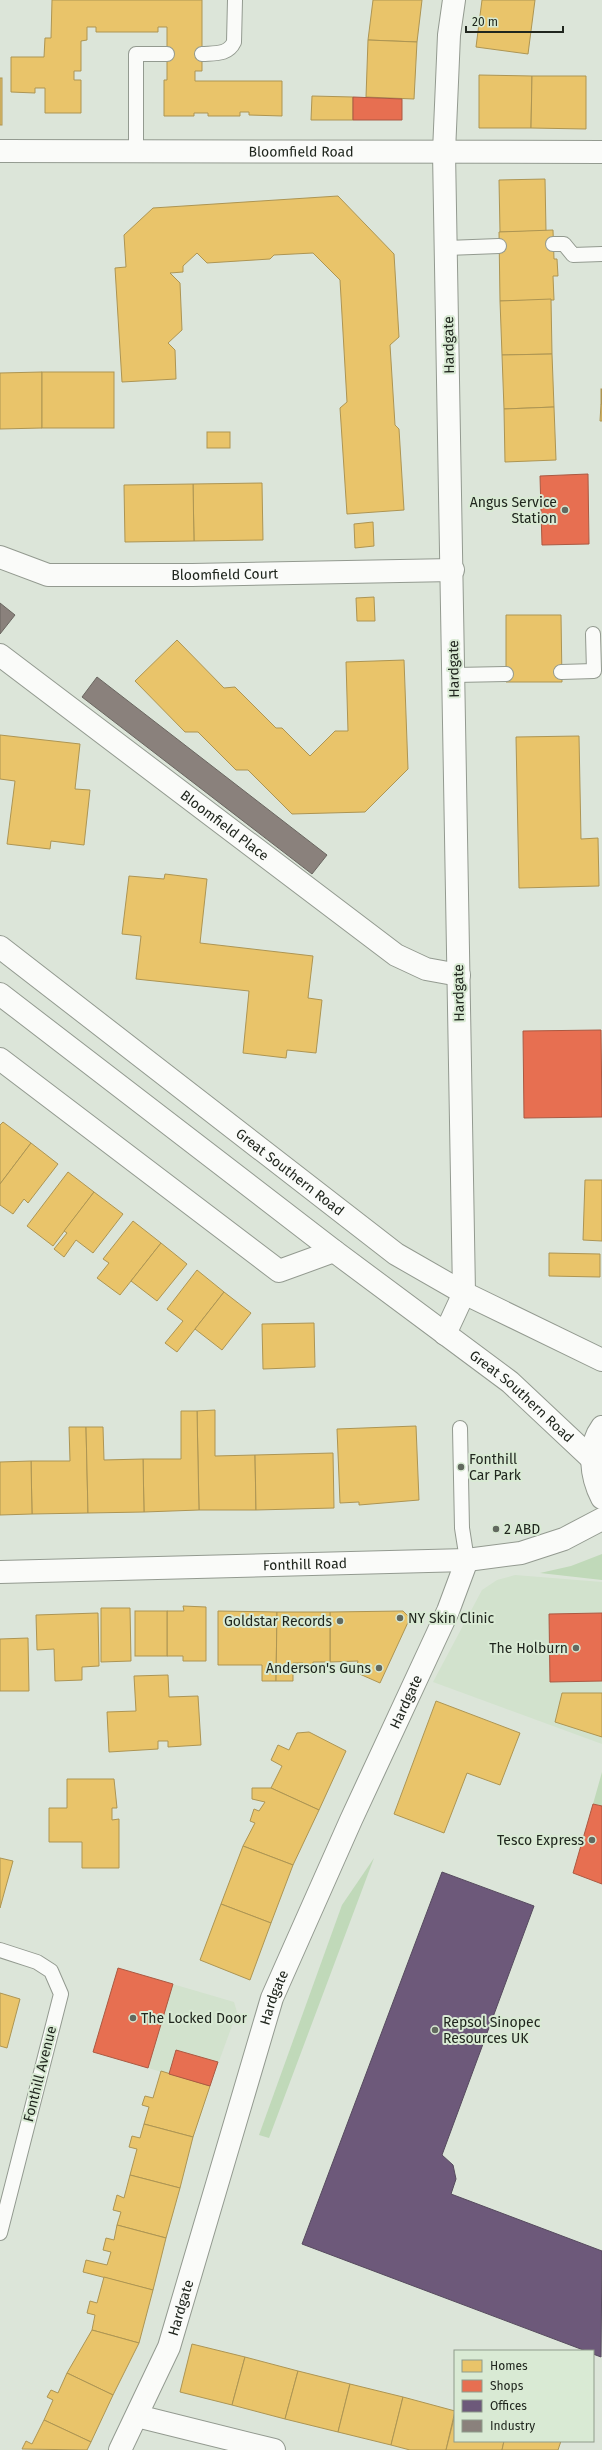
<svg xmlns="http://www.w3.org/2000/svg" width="602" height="2450" font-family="'Fira Sans',sans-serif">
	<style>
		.built { fill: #d2e2cd }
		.green { fill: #c0d9b9 }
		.homes { fill: #e9c46a; stroke: #ad9553 }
		.shops { fill: #e76f51; stroke: #ab5942 }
		.offices { fill: #6d597a; stroke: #564a5e }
		.industry { fill: #8a817c; stroke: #6a6660 }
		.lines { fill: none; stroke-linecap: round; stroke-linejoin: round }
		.service-casing { stroke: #939a90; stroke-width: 16 }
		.minor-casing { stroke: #939a90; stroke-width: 24 }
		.tertiary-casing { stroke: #939a90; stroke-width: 24 }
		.secondary-casing { stroke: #939a90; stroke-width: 24 }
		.service { stroke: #fafbf9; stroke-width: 14 }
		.minor { stroke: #fafbf9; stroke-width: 22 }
		.tertiary { stroke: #fafbf9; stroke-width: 22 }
		.secondary { stroke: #fafbf9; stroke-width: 22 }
		.poi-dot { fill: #62695f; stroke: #d9ead4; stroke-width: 1.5 }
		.labels { text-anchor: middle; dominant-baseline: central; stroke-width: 4; stroke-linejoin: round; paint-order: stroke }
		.street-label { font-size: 14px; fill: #20261e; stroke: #d9ead4 }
		.poi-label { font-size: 14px; fill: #20261e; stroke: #d9ead4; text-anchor: end }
	</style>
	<rect width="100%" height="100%" fill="#dce5d9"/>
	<g class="built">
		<path d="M515 1575 602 1582V1744L433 1682 482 1590 497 1580Z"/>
		<path d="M118 1968 234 2002 237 2012 210 2086 93 2052Z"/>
	</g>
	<g class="green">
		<path d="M602 1554V1580L540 1573 571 1566Z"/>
		<path d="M602 1772V1806L593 1804Z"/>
		<path d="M374 1858 269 2138 259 2135 342 1905Z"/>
	</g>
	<g class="homes">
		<path d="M52 0H202V71H195V81H282V116L249 115V112H240V116H208V113H194V116H164V80H167V27H158V32H96V27H87V40L81 41V71H74V80H81V113H45V88H35V93L11 92V57H44L45 38H51Z"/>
		<path d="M373 0H422L417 42 368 40Z"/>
		<path d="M482 0H535L528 54 476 47Z"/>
		<path d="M368 40 417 42 414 99 366 97Z"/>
		<path d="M479 75 532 76 531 128H479Z"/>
		<path d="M532 76H586V129L531 128Z"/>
		<rect x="0" y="78" width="2" height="47"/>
		<path d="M312 96 353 97V120H311Z"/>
		<path d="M545 179 546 231 500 232 499 180Z"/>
		<path d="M338 196 394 254 399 337 390 345 395 425 399 429 404 510 347 514 340 408 347 402 340 280 313 253 274 255 270 259 207 263 197 253 183 266V272L170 273 180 283 182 330 168 343 175 350 176 379 122 382 115 268 126 267 124 235 153 208Z"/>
		<path d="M553 230 554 259H557L558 276H553L554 300 500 301 499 232Z"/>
		<path d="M551 299 552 354 502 355 500 301Z"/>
		<path d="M552 354 554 407 504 409 502 355Z"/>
		<path d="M42 372V428L0 429V373Z"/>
		<rect x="42" y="372" width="72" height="56"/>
		<rect x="601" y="389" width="1" height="15"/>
		<path d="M601 404H602V421H600Z"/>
		<path d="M554 407 556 460 505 462 504 409Z"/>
		<rect x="207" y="432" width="23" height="16"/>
		<path d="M262 483 263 540 194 541 193 484Z"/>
		<path d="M193 484 194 541 125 542 124 485Z"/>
		<path d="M373 522 374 546 355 548 354 524Z"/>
		<path d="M374 597 375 621H357L356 598Z"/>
		<path d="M506 615H561L562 682H506Z"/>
		<path d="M177 640 224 688 235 687 276 728H282L310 756 335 731H348L346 662 404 660 408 769 365 812 292 814 248 770H236L198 732H185L135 681Z"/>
		<path d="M0 735 80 744 75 789 90 790 84 845 51 841 50 849 7 844 15 781 0 779Z"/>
		<path d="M579 736 581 839 598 838 599 886 519 888 516 737Z"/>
		<path d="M165 874 207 879 200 943 313 956 308 998 322 1000 316 1053 287 1050 286 1058 243 1053 249 991 136 979 141 936 122 934 129 876 164 879Z"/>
		<path d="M3 1122 31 1143 0 1184V1125Z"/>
		<path d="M31 1143 58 1164 28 1203 24 1199 13 1214 0 1205V1184Z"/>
		<path d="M68 1172 94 1192 53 1246 27 1226Z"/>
		<path d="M585 1180H602V1241L583 1240Z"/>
		<path d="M94 1192 123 1214 93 1253 76 1240 64 1257 54 1249 67 1233 64 1231Z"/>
		<path d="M133 1221 161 1243 120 1295 97 1278 109 1263 103 1259Z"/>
		<path d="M161 1243 187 1264 157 1301 131 1281Z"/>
		<path d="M549 1253 600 1254V1277L549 1276Z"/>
		<path d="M197 1270 224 1292 177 1352 165 1343 183 1321 167 1309Z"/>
		<path d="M224 1292 251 1313 222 1350 195 1329Z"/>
		<path d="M314 1323 315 1367 263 1369 262 1324Z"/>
		<path d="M215 1410V1456L255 1455 256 1510H199L197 1411Z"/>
		<path d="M181 1411H197L199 1510 144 1512 143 1459H181Z"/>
		<path d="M416 1426 419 1500 359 1505V1502L340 1503 337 1429Z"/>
		<path d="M69 1427H86L88 1513 32 1514 31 1461H70Z"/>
		<path d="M86 1427H103L104 1460 143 1459 144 1512 88 1513Z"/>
		<path d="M333 1453 334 1508 256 1510 255 1455Z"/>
		<path d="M31 1461 32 1514 0 1515V1462Z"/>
		<path d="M183 1606 206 1607V1661H183V1656H167V1611H184Z"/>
		<path d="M101 1608H130L131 1661 101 1662Z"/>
		<rect x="135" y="1611" width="32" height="45"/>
		<path d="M218 1611 277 1612 276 1681H262V1665H218Z"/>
		<path d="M403 1611 410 1618 380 1683 355 1672 358 1661 330 1662V1612Z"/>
		<path d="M277 1612H330V1662H313V1672L303 1671V1663H293V1681H276Z"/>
		<path d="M98 1613 99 1666 82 1667V1680L55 1681 54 1649 37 1650 36 1615Z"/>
		<path d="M28 1638 29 1691H0V1639Z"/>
		<path d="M168 1675 169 1697 198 1696 201 1745 168 1747V1741H158V1749L109 1752 107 1712 136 1711 134 1676Z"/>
		<path d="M562 1693H602V1737L555 1722Z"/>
		<path d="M436 1701 520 1733 500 1785 467 1773 444 1833 394 1814Z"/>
		<path d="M309 1732 346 1751 319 1810 271 1788 282 1766 271 1760 278 1745 289 1750 297 1733Z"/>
		<path d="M67 1779H114L117 1808H112V1820L119 1819V1868H82V1842H49V1808H67Z"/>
		<path d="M252 1788H271L319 1810 293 1865 243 1846 255 1823 250 1821 254 1809 259 1811 265 1802 252 1799Z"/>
		<path d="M243 1846 293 1865 271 1923 221 1904Z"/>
		<path d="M0 1858 13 1861 0 1908Z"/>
		<path d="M221 1904 271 1923 250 1980 200 1960Z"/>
		<path d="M0 1993 20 1999 7 2048 0 2046Z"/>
		<path d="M161 2071 210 2086 193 2137 144 2124 149 2107 142 2105 145 2096 153 2098Z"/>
		<path d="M144 2124 193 2137 180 2188 130 2175 137 2149 129 2147 132 2136 140 2138Z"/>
		<path d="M130 2175 180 2188 166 2238 117 2225 121 2212 113 2210 117 2195 124 2198Z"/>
		<path d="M117 2225 166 2238 153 2290 83 2272 86 2260 107 2265 111 2252 103 2250 106 2238 114 2240Z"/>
		<path d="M104 2277 153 2290 139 2343 92 2330 95 2315 87 2313 90 2301 97 2303Z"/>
		<path d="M92 2330 139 2343 113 2395 67 2373Z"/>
		<path d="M192 2344 245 2357 232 2405 180 2392Z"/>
		<path d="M245 2357 298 2371 285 2419 232 2405Z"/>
		<path d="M298 2371 350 2384 338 2432 285 2419Z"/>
		<path d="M67 2373 113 2395 91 2442 44 2420 53 2400 47 2397 51 2390 58 2393Z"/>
		<path d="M350 2384 403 2397 391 2445 338 2432Z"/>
		<path d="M403 2397 455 2411 446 2450H410L391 2445Z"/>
		<path d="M455 2414V2441H504L502 2450H446Z"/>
		<path d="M44 2420 91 2442 87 2450 22 2449 26 2441 32 2444Z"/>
		<path d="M504 2441H561L558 2450H502Z"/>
	</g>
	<g class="shops">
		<path d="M353 97 402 99V120H353Z"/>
		<path d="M588 474 589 544 542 545 540 476Z"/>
		<path d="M601 1030 602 1117 524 1118 523 1031Z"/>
		<path d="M602 1613V1681L550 1682 549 1614Z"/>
		<path d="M593 1804 602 1806V1884L573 1873Z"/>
		<path d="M118 1968 173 1984 148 2068 93 2052Z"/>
		<path d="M176 2050 218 2062 210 2086 169 2074Z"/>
	</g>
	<path class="offices" d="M442 1872 534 1906 442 2155 453 2165 456 2179 451 2194 602 2251 601 2357 593 2354V2351H586L302 2244Z"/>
	<g class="industry">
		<path d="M0 603 15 615 0 634Z"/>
		<path d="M97 677 327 855 312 874 82 697Z"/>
	</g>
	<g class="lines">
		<defs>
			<g id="service">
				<path d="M202 54C215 53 228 55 234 42L235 0"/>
				<path d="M136 151V54H167"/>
				<path d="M553 244H564L573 255 602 254"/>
				<path d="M447 248 499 246"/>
				<path d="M561 672 594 671 593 634"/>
				<path d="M455 675 506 674"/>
				<path d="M460 1428 462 1528 467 1560"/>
				<path d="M0 1950 37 1962 51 1971 61 1994 0 2233"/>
			</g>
			<g id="minor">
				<path id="s1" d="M0 151 602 152"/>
				<path id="s2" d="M0 557 48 575H192L453 570"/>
				<path id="s3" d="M0 655 396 955 426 969 459 975"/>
				<path d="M0 1059 279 1271 334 1251"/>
				<path d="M445 1334 464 1293 444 152 449 35 454 0"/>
				<path d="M137 2416 274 2450"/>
				<path id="s4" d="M120 2450 169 2347 272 1998 351 1820 448 1611 467 1560"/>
			</g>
			<g id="tertiary">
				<path id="s5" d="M0 1572 467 1560 521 1553 564 1539 602 1519"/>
			</g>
			<g id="secondary">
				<path id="s6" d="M0 947 396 1254 464 1293 602 1360"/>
				<path id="s7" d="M0 994 334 1251 510 1382 592 1459"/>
				<path d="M602 1427C587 1447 591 1477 602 1498"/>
			</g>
		</defs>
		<use href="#service" class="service-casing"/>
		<use href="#minor" class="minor-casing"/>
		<use href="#tertiary" class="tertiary-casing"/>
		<use href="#secondary" class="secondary-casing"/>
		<use href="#service" class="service"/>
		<use href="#minor" class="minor"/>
		<use href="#tertiary" class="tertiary"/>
		<use href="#secondary" class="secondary"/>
	</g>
	<g class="poi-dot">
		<circle cx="565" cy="510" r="4"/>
		<circle cx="461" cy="1467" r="4"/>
		<circle cx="496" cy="1529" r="4"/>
		<circle cx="400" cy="1618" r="4"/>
		<circle cx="340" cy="1621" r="4"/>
		<circle cx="576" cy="1648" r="4"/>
		<circle cx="379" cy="1668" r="4"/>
		<circle cx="592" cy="1840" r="4"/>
		<circle cx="133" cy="2018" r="4"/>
		<circle cx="435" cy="2030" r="4"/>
	</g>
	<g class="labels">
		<g class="street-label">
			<text stroke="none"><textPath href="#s1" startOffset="301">Bloomfield Road</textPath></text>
			<text transform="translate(449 345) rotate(-91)">Hardgate</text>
			<text stroke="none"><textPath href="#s2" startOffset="228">Bloomfield Court</textPath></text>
			<text transform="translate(454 669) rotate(-91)">Hardgate</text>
			<text stroke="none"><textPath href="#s3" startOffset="282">Bloomfield Place</textPath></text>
			<text transform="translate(459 993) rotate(-91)">Hardgate</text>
			<text stroke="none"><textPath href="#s6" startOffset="367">Great Southern Road</textPath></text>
			<text stroke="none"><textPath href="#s7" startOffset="659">Great Southern Road</textPath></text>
			<text stroke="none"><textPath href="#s5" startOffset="305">Fonthill Road</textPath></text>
			<text stroke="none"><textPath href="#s4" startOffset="803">Hardgate</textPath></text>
			<text stroke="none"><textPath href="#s4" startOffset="479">Hardgate</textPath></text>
			<text transform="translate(40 2074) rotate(-76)">Fonthill Avenue</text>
			<text stroke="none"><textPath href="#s4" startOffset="155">Hardgate</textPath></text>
		</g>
		<g class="poi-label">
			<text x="557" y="502">Angus Service<tspan x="557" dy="16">Station</tspan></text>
			<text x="469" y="1459" text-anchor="start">Fonthill<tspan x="469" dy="16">Car Park</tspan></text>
			<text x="504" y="1529" text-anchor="start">2 ABD</text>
			<text x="408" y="1618" text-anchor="start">NY Skin Clinic</text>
			<text x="332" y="1621">Goldstar Records</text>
			<text x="568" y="1648">The Holburn</text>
			<text x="371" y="1668">Anderson's Guns</text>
			<text x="584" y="1840">Tesco Express</text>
			<text x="141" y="2018" text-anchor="start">The Locked Door</text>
			<text x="443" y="2022" text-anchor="start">Repsol Sinopec<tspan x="443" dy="16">Resources UK</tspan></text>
		</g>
	</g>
	<rect x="454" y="2350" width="140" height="92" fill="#d9ead4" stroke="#8f9c8b"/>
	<rect x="462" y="2360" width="20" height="12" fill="#e9c46a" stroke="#8f9c8b"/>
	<text x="490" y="2370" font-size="12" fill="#20261e">Homes</text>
	<rect x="462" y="2380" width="20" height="12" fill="#e76f51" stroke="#8f9c8b"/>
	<text x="490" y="2390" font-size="12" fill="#20261e">Shops</text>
	<rect x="462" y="2400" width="20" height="12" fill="#6d597a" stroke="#8f9c8b"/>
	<text x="490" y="2410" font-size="12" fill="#20261e">Offices</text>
	<rect x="462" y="2420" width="20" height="12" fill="#8a817c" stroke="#8f9c8b"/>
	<text x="490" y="2430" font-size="12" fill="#20261e">Industry</text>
	<path d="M466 26v6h97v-6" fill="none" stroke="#20261e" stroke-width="2"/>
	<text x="472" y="26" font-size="12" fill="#20261e" stroke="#d9ead4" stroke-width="3" paint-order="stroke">20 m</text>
</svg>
